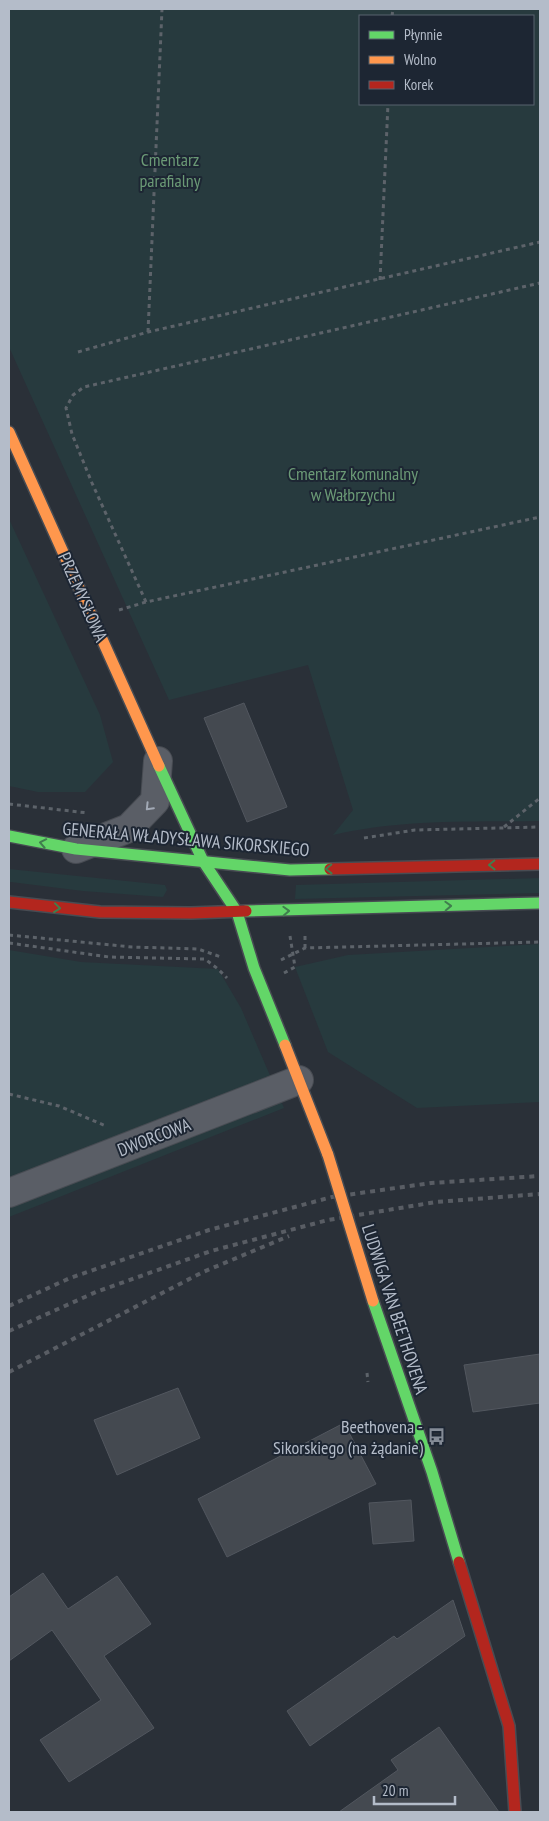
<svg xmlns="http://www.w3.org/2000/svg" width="549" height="1821" font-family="'PT Sans Narrow',sans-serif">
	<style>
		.green { fill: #273a3e; fill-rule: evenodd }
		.building { fill: #444950; stroke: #52575f }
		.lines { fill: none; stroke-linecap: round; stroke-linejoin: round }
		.street-casing { stroke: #484c53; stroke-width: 30 }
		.fast-casing { stroke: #484c53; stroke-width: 14 }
		.slow-casing { stroke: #484c53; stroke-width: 14 }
		.jam-casing { stroke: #484c53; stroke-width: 14 }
		.path { stroke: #5d636a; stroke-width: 3; stroke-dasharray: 4 4; stroke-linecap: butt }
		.street { stroke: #5a5e66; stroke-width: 28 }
		.fast { stroke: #63d668; stroke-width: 11 }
		.slow { stroke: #ff974d; stroke-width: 11 }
		.jam { stroke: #b3261e; stroke-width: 11 }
		.rail { stroke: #595d64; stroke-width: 4; stroke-dasharray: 5 5; stroke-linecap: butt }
		.slow-bridge-casing { stroke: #484c53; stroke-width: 14; stroke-linecap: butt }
		.slow-bridge { stroke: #ff974d; stroke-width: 11 }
		.oneway { stroke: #a2a9b5 }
		.oneway2 { stroke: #407e4e }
		.labels { text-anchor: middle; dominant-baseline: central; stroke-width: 4; stroke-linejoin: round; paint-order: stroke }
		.park-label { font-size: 18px; fill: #6b9a76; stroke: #1d2633 }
		.street-label { font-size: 18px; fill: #b4bcc9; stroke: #1d2633 }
		.poi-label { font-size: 18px; fill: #b4bcc9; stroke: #1d2633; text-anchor: end }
	</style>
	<rect width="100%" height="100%" fill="#2a3038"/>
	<g class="green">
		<path d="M9 9H540V821C472 822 401 819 333 835L353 810 308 665 169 700 9 347ZM533 16V104H360V16Z"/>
		<path d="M9 519 100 715 113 762 85 792H38L9 786Z"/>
		<path d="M9 869 165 885 167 890 163 897 83 891 11 882H9Z"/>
		<path d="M540 878V893L295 899 296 885Z"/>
		<path d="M540 944V1102L417 1108 328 1052 295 967 348 955Z"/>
		<path d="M9 950 81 962 218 969 241 1008 284 1108 9 1217Z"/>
	</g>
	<g class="building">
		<path d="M244 703 287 807 247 822 204 718Z"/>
		<path d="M540 1354V1403L473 1412 464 1365Z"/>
		<path d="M178 1388 200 1438 117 1475 94 1420Z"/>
		<path d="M344 1423 376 1484 227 1557 198 1499Z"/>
		<path d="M411 1500 414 1541 373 1544 369 1503Z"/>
		<path d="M43 1573 68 1609 117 1576 151 1624 104 1656 154 1728 69 1782 40 1740 101 1700 52 1630 9 1661V1597Z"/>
		<path d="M453 1600 465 1636 310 1746 287 1711 394 1636 397 1639Z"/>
		<path d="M439 1727 499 1812H339L398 1770 391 1760Z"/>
	</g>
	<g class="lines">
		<defs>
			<g id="street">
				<path d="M76 849 129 828 155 801 158 761"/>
				<path d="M9 1193 299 1080"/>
			</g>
			<g id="fast">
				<path d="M159 766 203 861 237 912 254 968 285 1045"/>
				<path d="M9 836 76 849 290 870 330 869"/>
				<path d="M246 911 540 903"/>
				<path d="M373 1301 432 1472 459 1562"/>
			</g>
			<g id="slow">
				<path d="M9 432 159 766"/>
				<path d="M285 1045 328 1155"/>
			</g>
			<g id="jam">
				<path d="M330 869 540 864"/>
				<path d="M9 902 100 912 191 913 246 911"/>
				<path d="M459 1562 509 1726 515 1812"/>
			</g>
		</defs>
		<use href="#street" class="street-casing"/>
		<use href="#fast" class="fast-casing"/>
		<use href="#slow" class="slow-casing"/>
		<use href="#jam" class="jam-casing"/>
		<g class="path">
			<path d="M392 16 393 9"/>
			<path d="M380 280 388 104"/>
			<path d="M148 332 162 9"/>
			<path d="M78 352 148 332 540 242"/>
			<path d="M146 602 92 483 72 434 66 408 73 395 84 387 540 283"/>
			<path d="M119 610 146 602 540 517"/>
			<path d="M9 804 88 813"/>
			<path d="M504 827 540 798"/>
			<path d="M364 838 415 830 540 827"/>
			<path d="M9 935 132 947 198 949 221 957"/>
			<path d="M305 936V948"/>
			<path d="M9 943 109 957 205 959 218 969 227 978"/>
			<path d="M281 960 305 948 540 942"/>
			<path d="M284 973 295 967 290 936"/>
			<path d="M9 1094 59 1106 106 1126"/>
			<path d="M367 1373 368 1382"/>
		</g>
		<use href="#street" class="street"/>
		<use href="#fast" class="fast"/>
		<use href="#slow" class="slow"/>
		<use href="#jam" class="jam"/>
		<g class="rail">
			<path d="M9 1306 70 1278 209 1230 332 1197 431 1183 540 1176"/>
			<path d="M9 1331 96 1292 211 1251 328 1220 436 1202 540 1194"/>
			<path d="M9 1372 203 1272 289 1236"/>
		</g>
		<defs>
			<path id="slow-bridge" d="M328 1155 373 1301"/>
		</defs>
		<use href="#slow-bridge" class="slow-bridge-casing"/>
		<use href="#slow-bridge" class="slow-bridge"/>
	</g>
	<defs><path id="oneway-chevron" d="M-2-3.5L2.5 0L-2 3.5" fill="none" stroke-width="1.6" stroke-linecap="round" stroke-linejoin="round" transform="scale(1.25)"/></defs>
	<use class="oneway" href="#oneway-chevron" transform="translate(149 807) rotate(134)"/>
	<g class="oneway2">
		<use href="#oneway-chevron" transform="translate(43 843) rotate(-169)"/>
		<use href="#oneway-chevron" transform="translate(492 865) rotate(179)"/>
		<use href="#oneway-chevron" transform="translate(329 869) rotate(179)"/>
		<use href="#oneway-chevron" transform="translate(448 906) rotate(-2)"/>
		<use href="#oneway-chevron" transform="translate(57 908) rotate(6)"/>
		<use href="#oneway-chevron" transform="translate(286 911) rotate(-2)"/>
	</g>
	<defs>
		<symbol id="bus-bare" viewBox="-9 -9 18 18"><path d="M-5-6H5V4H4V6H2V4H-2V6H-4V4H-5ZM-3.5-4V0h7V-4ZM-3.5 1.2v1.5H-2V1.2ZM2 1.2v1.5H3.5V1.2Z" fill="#848b96" stroke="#1d2633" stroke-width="2.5" paint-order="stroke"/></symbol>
	</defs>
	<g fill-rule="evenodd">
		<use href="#bus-bare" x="424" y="1424" width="25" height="25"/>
	</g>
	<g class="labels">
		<g class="park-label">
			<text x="170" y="159">Cmentarz<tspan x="170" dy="21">parafialny</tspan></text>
			<text x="353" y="473">Cmentarz komunalny<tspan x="353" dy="21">w Wałbrzychu</tspan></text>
		</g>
		<g class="street-label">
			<text transform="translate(83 597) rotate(66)">PRZEMYSŁOWA</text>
			<text transform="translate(186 839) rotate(5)">GENERAŁA WŁADYSŁAWA SIKORSKIEGO</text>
			<text transform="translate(154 1137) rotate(-21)">DWORCOWA</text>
			<text transform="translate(395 1309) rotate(72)">LUDWIGA VAN BEETHOVENA</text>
		</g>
		<g class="poi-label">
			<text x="423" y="1426">Beethovena -<tspan x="423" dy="21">Sikorskiego (na żądanie)</tspan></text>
		</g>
	</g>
	<rect width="549" height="1821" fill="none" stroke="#b4bcc9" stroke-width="20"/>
	<rect x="359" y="15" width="175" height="90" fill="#1d2633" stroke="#59626f"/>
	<rect x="369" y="31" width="25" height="8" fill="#63d668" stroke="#59626f"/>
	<text x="404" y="40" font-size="15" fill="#b4bcc9">Płynnie</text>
	<rect x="369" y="56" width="25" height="8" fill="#ff974d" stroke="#59626f"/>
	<text x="404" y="65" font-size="15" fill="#b4bcc9">Wolno</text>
	<rect x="369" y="81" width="25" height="8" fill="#b3261e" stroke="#59626f"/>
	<text x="404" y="90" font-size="15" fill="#b4bcc9">Korek</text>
	<path d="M374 1796v8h81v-8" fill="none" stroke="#b4bcc9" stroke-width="2.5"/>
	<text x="382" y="1796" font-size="15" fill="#b4bcc9" stroke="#1d2633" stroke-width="4" paint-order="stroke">20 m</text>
</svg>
